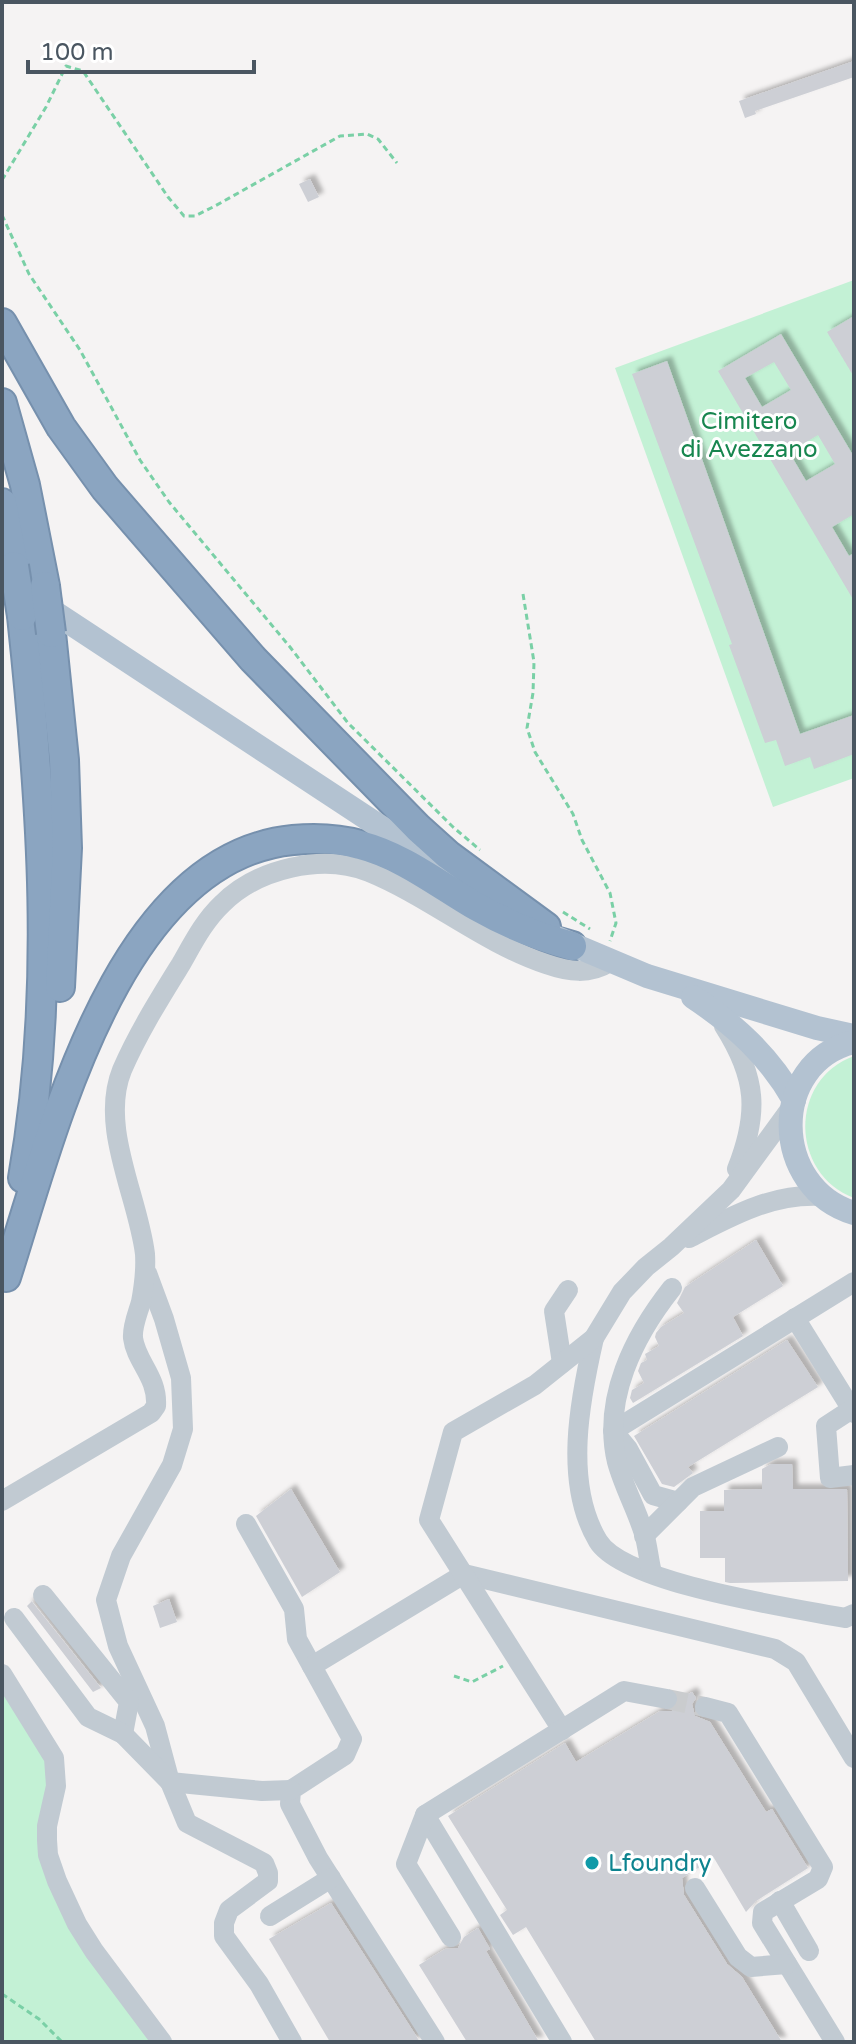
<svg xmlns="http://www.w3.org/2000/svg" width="856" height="2044" font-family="'Varela Round',sans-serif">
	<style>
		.green { fill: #c3f1d5 }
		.building { fill: #cdcfd5; fill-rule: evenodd; filter: url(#shadow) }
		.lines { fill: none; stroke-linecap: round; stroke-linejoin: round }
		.minor-tunnel { stroke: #caccce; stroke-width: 20; stroke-dasharray: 20 10; stroke-linecap: butt }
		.highway-casing { stroke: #7690ad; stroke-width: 32 }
		.path { stroke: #7ad0a6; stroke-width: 3; stroke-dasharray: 6 4; stroke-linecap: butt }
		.minor { stroke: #c1cad2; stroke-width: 20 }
		.major { stroke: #b3c2d1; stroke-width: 24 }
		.highway { stroke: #8ba5c1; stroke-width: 28 }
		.highway-bridge-casing { stroke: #7690ad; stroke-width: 32; stroke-linecap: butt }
		.highway-bridge { stroke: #8ba5c1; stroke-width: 28 }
		.culture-dot { fill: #0f9aa8; stroke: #fff; stroke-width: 3 }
		.labels { text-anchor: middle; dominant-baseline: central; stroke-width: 6; stroke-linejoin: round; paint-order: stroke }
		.park-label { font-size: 24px; fill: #17864f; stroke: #fff }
		.culture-label { font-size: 24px; fill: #0d838f; stroke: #fff; text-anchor: start }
	</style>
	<defs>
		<filter id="shadow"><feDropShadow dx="5" dy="-5" stdDeviation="2" flood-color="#0004"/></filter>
	</defs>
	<rect width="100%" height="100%" fill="#f5f3f3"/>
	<g class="green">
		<path d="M854 280V778L773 807 615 368Z"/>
		<path d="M854 1056V1198C790 1174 788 1080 854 1056Z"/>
		<path d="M2 1681 52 1761 43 1863 156 2042H2Z"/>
	</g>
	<g class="building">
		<path d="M854 61V77L755 111 756 114 745 118 739 101Z"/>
		<path d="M310 179 319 197 308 202 299 184Z"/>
		<path d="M854 316V377L827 332Z"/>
		<path d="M781 334 854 457V514L832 527 849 556 854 553V601L718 371ZM774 362 791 390 762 407 745 378ZM818 435 835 464 806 481 789 452Z"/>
		<path d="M667 361 800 734 854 715V754L814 769 810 757 785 766 776 740 765 743 729 645 732 644 632 374Z"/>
		<path d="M756 1240 783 1286 733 1317 743 1336 633 1403 630 1398 632 1390 644 1383 638 1371 641 1363 647 1360 645 1354 659 1346 655 1337 656 1333 661 1327 684 1313 677 1303 685 1287Z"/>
		<path d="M787 1340 818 1387 688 1467 693 1473 674 1487 662 1484 634 1436Z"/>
		<path d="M771 1464H792L793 1489H847L848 1581 730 1583 725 1582V1558H700V1511H724V1490L762 1489V1469Z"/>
		<path d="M291 1489 340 1572 302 1597 256 1516Z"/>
		<path d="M169 1599 177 1622 160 1628 153 1606Z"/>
		<path d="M32 1601 33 1603 101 1688 93 1692 27 1606Z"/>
		<path d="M692 1692 696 1698 692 1704 695 1716 710 1722 766 1812 772 1809 808 1868 756 1901 746 1912 714 1858 682 1878 684 1895 727 1964 742 1977 782 2042H596L526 1927 513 1935 500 1915 507 1910 448 1816 565 1743 576 1762 660 1711H672L677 1707 680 1699Z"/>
		<path d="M331 1903 420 2042H330L269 1939Z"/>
		<path d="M478 1928 490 1949 486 1951 539 2042H467L419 1965 445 1949 458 1948 464 1937Z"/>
	</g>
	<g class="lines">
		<path class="minor-tunnel" d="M667 1699 705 1707"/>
		<defs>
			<g id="highway">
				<path d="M2 323 61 427 105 488 253 659 418 828 448 855 546 927"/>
				<path d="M2 403 25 485 45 586"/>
				<path d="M2 503 14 566"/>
				<path d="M22 616C42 803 56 992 23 1178"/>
				<path d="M51 633 64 760 67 848 60 987"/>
				<path d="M6 1277C51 1138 116 857 293 840 315 838 339 839 360 845 403 856 439 885 477 907 507 924 539 937 572 946"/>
			</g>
		</defs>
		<use href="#highway" class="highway-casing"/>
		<g class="path">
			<path d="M2 180 46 107 66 66 83 71 168 197 184 216H195L215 206 340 136 367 134 378 139 397 163"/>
			<path d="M2 215 29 274 80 350 140 460 169 502 290 647 348 723 453 827 480 850"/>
			<path d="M523 594 534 662 533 693 527 728 535 752 573 814 582 840 610 893 616 923 610 941"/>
			<path d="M563 912 590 929"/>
			<path d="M454 1676 472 1682 503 1666"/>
			<path d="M2 1994 39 2019 62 2042"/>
		</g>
		<g class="minor">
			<path d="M724 1026C757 1078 759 1113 737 1169"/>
			<path d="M689 1238C732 1216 772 1193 822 1196"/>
			<path d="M147 1273 164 1319 181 1378 183 1429 172 1465 121 1556 106 1600 118 1646 155 1726 170 1782 187 1823 264 1863 268 1873V1881L229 1910 224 1923V1936L259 1984 292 2042"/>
			<path d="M795 1318 854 1413"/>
			<path d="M594 1338C580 1399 563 1483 598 1541 624 1584 794 1608 845 1618L854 1614"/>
			<path d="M562 1363 554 1311 568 1290"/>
			<path d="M852 1409 826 1426 830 1478 854 1475"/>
			<path d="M2 1501 151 1413 156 1406C158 1377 136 1362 133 1338 132 1326 138 1313 141 1302 144 1286 146 1270 145 1254 138 1196 99 1127 122 1070 138 1033 160 998 181 964 193 943 204 921 222 904 257 869 322 853 369 872 430 897 483 943 546 964 569 972 589 975 610 962"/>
			<path d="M678 1502 653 1495 628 1449 613 1431 854 1282"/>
			<path d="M246 1524 294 1609 297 1639 352 1739 345 1755 291 1790 290 1804 318 1858 435 2042"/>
			<path d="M644 1536 693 1487 778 1447"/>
			<path d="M652 1573C649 1561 648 1549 645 1537 638 1512 624 1488 617 1462 602 1399 634 1336 672 1288"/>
			<path d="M43 1595 129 1702 123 1734"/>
			<path d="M14 1618 88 1717 123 1734 170 1782 262 1791 291 1790"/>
			<path d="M312 1666 464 1574 775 1649 796 1662 854 1758"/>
			<path d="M2 1674 54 1758 56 1786 47 1826V1840L48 1855 57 1881 77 1924 94 1951 162 2042"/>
			<path d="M705 1707 728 1713 823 1867 818 1879 763 1912 762 1923 835 2042"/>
			<path d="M562 1730 429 1520 453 1432 535 1385 594 1338 622 1292 646 1267 671 1247 731 1190 791 1108"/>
			<path d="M425 1815 562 2042"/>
			<path d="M695 1888 738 1957 751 1967 787 1964"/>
			<path d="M780 1901 809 1951"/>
			<path d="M270 1916 331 1878"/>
			<path d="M451 1937 406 1864 425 1815 624 1691 667 1699"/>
		</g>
		<g class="major">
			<path d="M37 601 467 884"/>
			<path d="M557 938 647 976 817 1028 854 1036"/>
			<path d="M693 997C735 1025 769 1056 794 1100"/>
			<path d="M854 1042C768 1063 771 1188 854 1213"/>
		</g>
		<use href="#highway" class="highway"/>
		<defs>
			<g id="highway-bridge">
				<path d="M14 566 22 616"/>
				<path d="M45 586 51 633"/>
			</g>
		</defs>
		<use href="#highway-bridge" class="highway-bridge-casing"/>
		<use href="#highway-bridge" class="highway-bridge"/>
	</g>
	<circle class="culture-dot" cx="592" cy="1863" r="8"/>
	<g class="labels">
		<g class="park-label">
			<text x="749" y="421">Cimitero<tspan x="749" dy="28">di Avezzano</tspan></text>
		</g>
		<g class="culture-label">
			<text x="608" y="1863">Lfoundry</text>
		</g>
	</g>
	<rect width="856" height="2044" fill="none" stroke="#4a5661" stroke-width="8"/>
	<path d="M28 60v12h226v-12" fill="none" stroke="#4a5661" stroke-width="4"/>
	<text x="40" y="60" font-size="24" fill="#4a5661" stroke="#ffffff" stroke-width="6" paint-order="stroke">100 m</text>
</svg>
